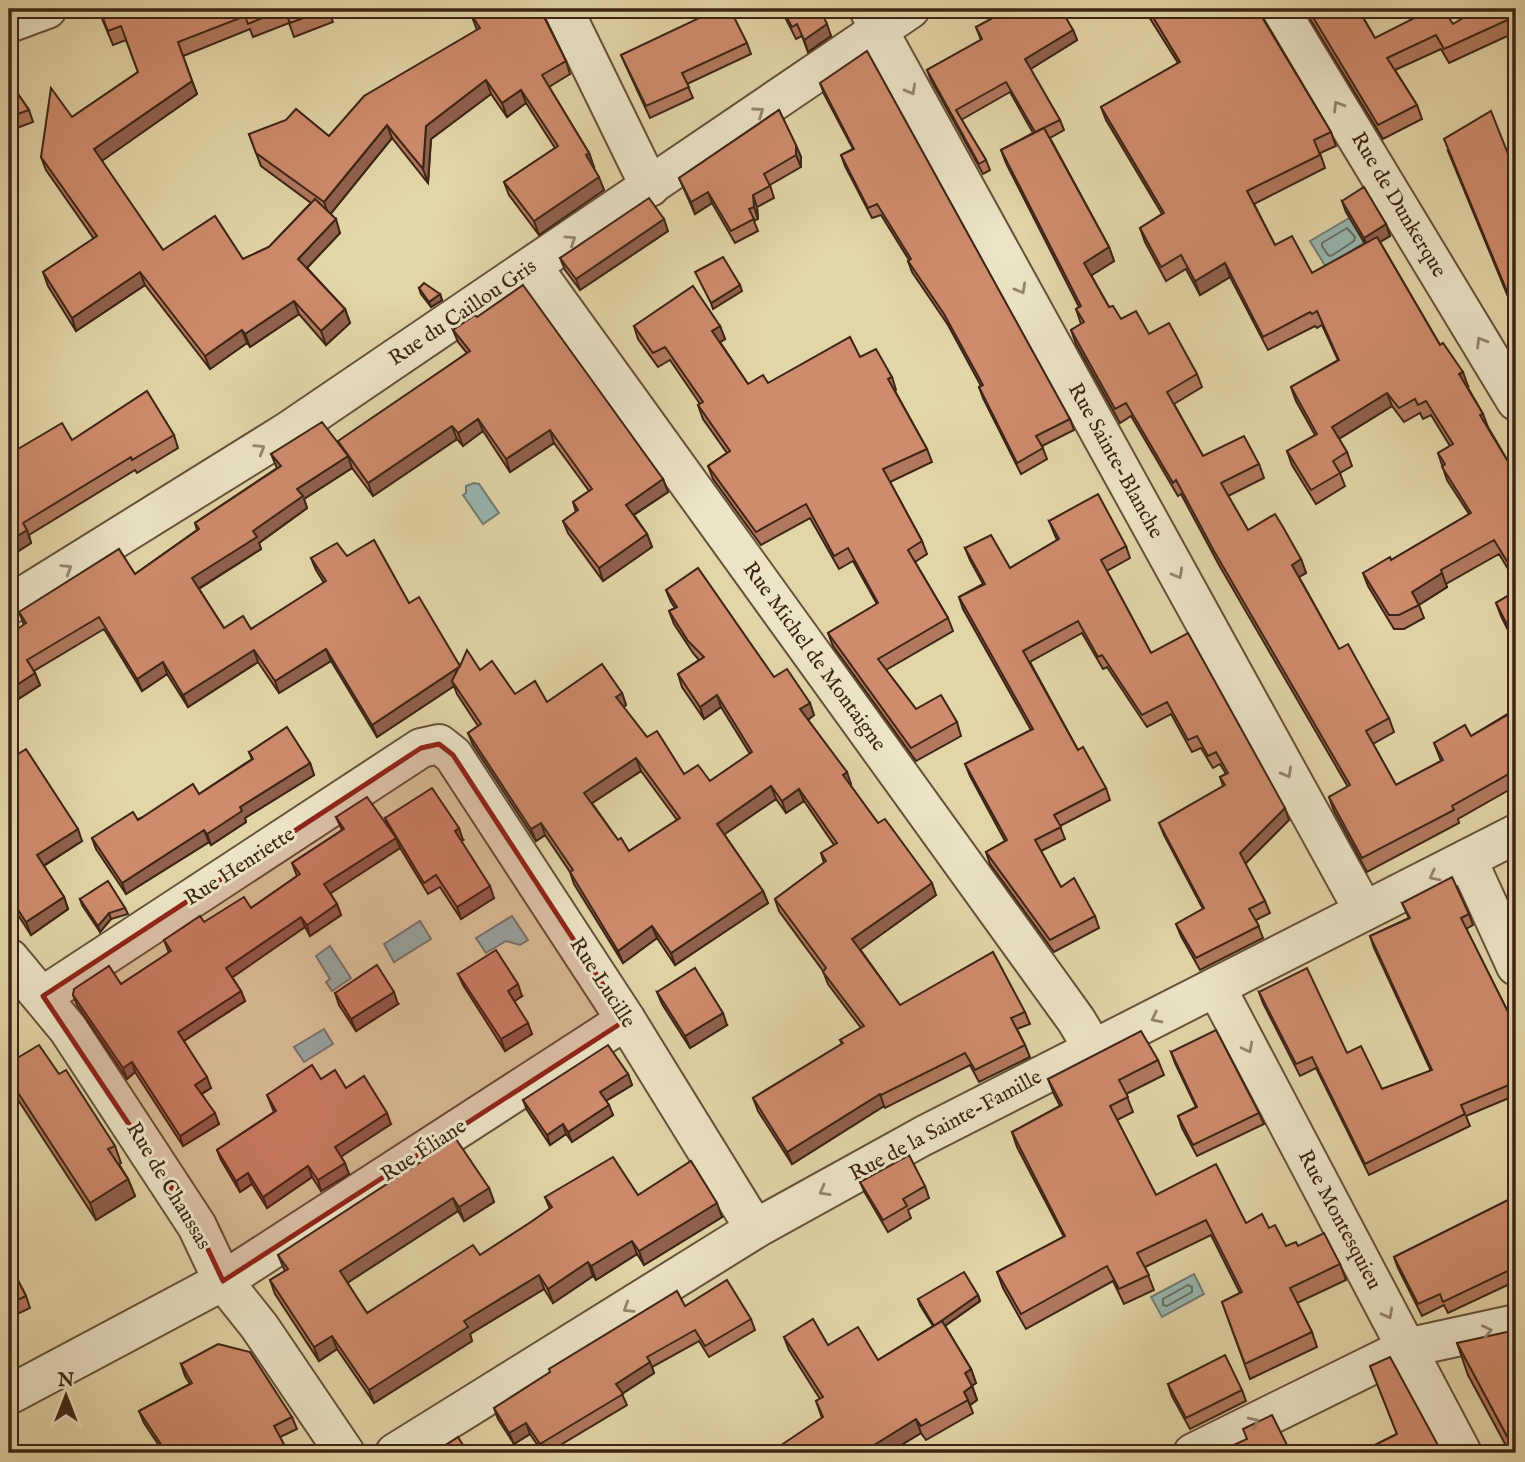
<svg xmlns="http://www.w3.org/2000/svg" width="1525" height="1462" font-family="'IM FELL English',serif">
	<style>
		.water { fill: #97b7b1; stroke: #737c73; stroke-width: 2 }
		.lines { fill: none; stroke-linecap: round; stroke-linejoin: round }
		.shore { stroke: #6a6e63; stroke-width: 2 }
		.minor-casing { stroke: #66503a; stroke-width: 42 }
		.minor { stroke: #ece4c6; stroke-width: 38 }
		.wall { fill: #b1785e; stroke: #3d2415; stroke-width: 2; fill-rule: evenodd }
		.shaded-wall { fill: #90614c; stroke: #3d2415; stroke-width: 2 }
		.building { fill: #ce8b6d; stroke: #3d2415; stroke-width: 2; fill-rule: evenodd }
		.oneway { stroke: #94846e }
		.marked { fill: #8f2418; fill-opacity: 0.2; stroke: #8f2418; stroke-width: 5; stroke-linejoin: round }
		.labels { text-anchor: middle; dominant-baseline: central; stroke-width: 6; stroke-linejoin: round; paint-order: stroke }
		.street-label { font-size: 21px; fill: #3d2415; stroke: #ece4c6 }
	</style>
	<rect width="100%" height="100%" fill="#e2d5a8"/>
	<filter id="stains"><feTurbulence type="fractalNoise" baseFrequency=".00286" numOctaves="4"/><feColorMatrix values="0 0 0 0 .2 0 0 0 0 .09 0 0 0 0 .02 0 0 0 .5 -.17"/></filter>
	<radialGradient id="worn" r=".72"><stop offset=".6" stop-color="#630" stop-opacity="0"/><stop offset="1" stop-color="#630" stop-opacity=".3"/></radialGradient>
	<g class="water">
		<path d="M1363 210 1365 242 1326 267 1310 241Z"/>
		<path d="M474 483 479 484 499 513 483 524 463 495 466 493V486Z"/>
		<path d="M512 916 528 940 520 945 506 941 486 953 476 938Z"/>
		<path d="M420 921 431 939 394 962 384 944Z"/>
		<path d="M330 946 351 978 332 991 326 982 330 979 316 956Z"/>
		<path d="M324 1029 333 1044 304 1062 294 1047Z"/>
		<path d="M1194 1274 1204 1294 1162 1317 1151 1297Z"/>
	</g>
	<g class="lines">
		<g class="shore">
			<path d="M1347 228 1355 237 1354 241 1331 256 1328 255 1322 246V243Z"/>
			<path d="M1188 1285 1192 1287V1292L1167 1306 1163 1305V1299Z"/>
		</g>
		<defs>
			<g id="minor">
				<path d="M563 9 650 187"/>
				<path d="M869 9 878 30 1364 911"/>
				<path d="M1279 9 1516 401"/>
				<path d="M9 23 47 9"/>
				<path d="M532 266 1076 1020 1094 1050"/>
				<path d="M9 605 287 432 910 9"/>
				<path d="M1467 859 1516 966"/>
				<path d="M9 958 68 1029 197 1226 223 1281 259 1326 345 1453"/>
				<path d="M1216 987 1462 1453"/>
				<path d="M43 996 421 748 439 744 453 755 626 1020 755 1229"/>
				<path d="M9 1395 223 1281 626 1020"/>
				<path d="M395 1453 755 1229 923 1136 1516 834"/>
				<path d="M1193 1453 1406 1348 1516 1324"/>
			</g>
		</defs>
		<use href="#minor" class="minor-casing"/>
		<use href="#minor" class="minor"/>
	</g>
	<g class="wall">
		<path d="M98 9H328L333 22 294 37 289 23 253 37 250 29 183 56 197 94 101 161 163 250 243 259 269 247 311 203 261 166 249 134 329 136 477 30 469 9 543 14 566 61 570 74 549 87 589 153 594 167H593L604 190 539 235 509 195 504 182 555 148 526 103 507 117 491 94 431 139 428 183 392 138 330 214 340 233 307 268 345 309 350 323 326 345 299 314 250 347 247 343 210 369 145 285 76 331 48 286 43 272 94 239 46 170 41 157 72 117 138 72 126 40 113 45Z"/>
		<path d="M605 9H628L608 17Z"/>
		<path d="M781 9H820L831 36 808 52 802 36 796 39Z"/>
		<path d="M1144 9H1212L1214 13 1223 9H1258L1331 132 1336 146 1320 153 1325 168 1254 204 1275 245 1312 273 1365 244 1346 212 1342 201 1386 224 1390 236 1380 242 1440 345 1468 386H1467L1483 414 1488 427 1516 475V582L1499 554 1446 584 1447 587 1419 605 1424 618 1404 629H1394L1368 586 1363 573 1391 560 1469 514 1447 480 1438 453 1450 446 1431 415 1423 419 1420 413 1404 422 1392 406 1339 439 1347 452 1352 466 1340 473 1345 486 1316 504 1292 465 1287 451 1315 435 1296 401 1291 387 1338 360 1322 325 1317 328 1315 326 1268 350 1230 277 1200 295 1186 269 1166 281 1145 242 1140 228 1162 214 1106 120 1101 107 1178 63Z"/>
		<path d="M1304 9H1358L1375 38 1453 24 1516 9V32L1449 63 1441 49 1395 70 1417 105 1422 119 1383 139Z"/>
		<path d="M720 14 747 43 751 54 687 84 693 98 650 118 626 66 621 55Z"/>
		<path d="M976 27 1073 30 1077 40 1030 69 1060 120 1064 130 1050 138 1109 247 1114 261 1091 275 1109 307 1121 319 1149 334 1197 374 1202 387 1174 404 1203 456 1259 464 1264 478 1228 496 1248 530 1301 559 1306 573 1299 577 1339 649 1389 718 1394 732 1373 744 1396 785 1441 761 1434 743 1471 736 1514 710 1512 703 1516 700V786L1458 819 1459 823 1367 872 1334 811 1329 797 1348 787 1219 565 1181 494 1178 496 1131 416 1120 423 1076 344 1071 330 1081 324 1076 309 1079 307 1006 163 1001 150 1033 133 1010 92 961 120 986 160 990 170 983 174 931 80 927 70 981 40Z"/>
		<path d="M9 81 29 110 33 122 9 131Z"/>
		<path d="M820 83 1070 419 1074 430 1042 446 1047 459 1021 474 983 398 979 387 981 386 948 325 912 272 908 261 909 260 881 215 872 218 845 166 841 155 853 149 824 94Z"/>
		<path d="M779 110 801 157V167L770 185 774 198 757 207 758 219 754 221 758 231 735 243 712 203 695 214 679 178Z"/>
		<path d="M1448 151 1516 174V316Z"/>
		<path d="M668 231 580 290 565 270 560 258Z"/>
		<path d="M419 288 440 294 442 300 431 307 421 294Z"/>
		<path d="M634 326H720L725 339 720 342 748 384 768 383 860 357 892 377 896 390 895 391 927 449 932 462 890 482 922 541 927 554 915 562 948 618 953 631 886 670 916 709 957 722 961 736 916 761 833 646 828 633 877 604 853 561 839 569 810 518 761 545 713 479 708 466 727 453 703 419 698 405 700 404 670 360 658 367 638 339Z"/>
		<path d="M453 330 663 479 668 492 634 515 647 534 652 547 603 581 568 533 563 521 576 512 573 502 589 491 554 443 510 472 483 431 463 446 457 439 373 496 352 468 304 499 307 508 259 543 261 549 199 589 224 628 251 629 324 583 316 570 311 558 347 556 409 603 460 666 480 670 515 694 547 702 622 693 626 705 623 707 647 737 684 774 710 781 750 754 721 707 704 719 682 687 678 674 699 660 693 653 674 624 669 611 675 608 671 602 666 590 774 677 814 715 808 720 851 784 850 785 878 823 936 895 860 949 900 1005 1025 1012 1030 1024 1017 1029 1025 1045 1030 1057 979 1082 970 1065 885 1108 884 1106 792 1164 758 1111 753 1098 842 1044 840 1040 861 1028 828 984 823 971 779 911 775 899 824 863 821 853 834 845 804 801 786 813 776 799 724 834 763 891 768 903 675 965 657 938 623 963 574 884 570 872 545 835 536 841 473 745 468 733 478 726 457 694 454 686 377 737 331 661 279 693 258 662 188 707 167 674 142 691 104 629 34 671 40 685 9 705 24 625 19 612 135 574 197 530 195 523 277 468 271 454 338 443 467 353 458 342ZM641 771 677 820 629 851 618 840 592 803Z"/>
		<path d="M174 435 178 448 137 473 135 470 29 535 31 543 9 557 18 449 72 440Z"/>
		<path d="M1049 521 1126 546 1130 558 1107 571 1151 653 1289 820 1245 864 1265 901 1270 913 1256 920 1263 938 1200 970 1181 936 1176 924 1203 909 1164 835 1159 823 1223 786 1220 777 1226 774 1220 764 1213 768 1201 748 1192 752 1171 714 1147 727 1107 667 1103 669 1082 633 1030 662 1078 750 1106 788 1110 800 1060 826 1065 839 1041 851 1061 887 1095 916 1099 928 1054 952 990 864 986 852 1005 841 970 776 965 764 1031 730 963 609 959 597 983 584 970 560 965 548 1010 568 1057 540Z"/>
		<path d="M1516 591V646L1501 616 1496 603Z"/>
		<path d="M249 752 310 763 314 775 245 818 246 822 211 845 209 842 126 894 96 849 92 838 199 794 252 759Z"/>
		<path d="M9 757 82 841 44 866 64 897 68 909 31 935 9 901Z"/>
		<path d="M336 817 388 827 385 818 463 840 461 841 494 898 461 919 440 887 428 894 399 846 400 848 330 893 337 904 341 915 310 936 305 927 232 977 241 991 245 1001 184 1041 211 1088 202 1094 219 1124 183 1146 135 1072 127 1079 77 1005 73 995 121 984 169 953 164 940 204 922 251 908 297 876 292 863 342 830Z"/>
		<path d="M80 899 125 908 128 914 111 919 100 932 82 905Z"/>
		<path d="M1402 903 1469 914 1473 925 1466 929 1509 1014 1516 1011V1095L1466 1116 1470 1126 1369 1175 1316 1068 1300 1076 1263 1003 1259 992 1347 1053 1382 1089 1431 1071 1374 948 1370 936 1409 918Z"/>
		<path d="M458 974 522 996 514 1001 532 1034 505 1051 463 985Z"/>
		<path d="M657 992 727 1025 690 1048 662 1004Z"/>
		<path d="M335 993 398 1004 356 1031 339 1005Z"/>
		<path d="M1171 1052 1259 1113 1264 1124 1197 1156 1182 1128 1178 1116 1196 1107 1175 1063Z"/>
		<path d="M1158 1060 1164 1075 1126 1094 1133 1112 1117 1120 1156 1195 1246 1223 1269 1228 1286 1246H1298L1340 1264 1346 1280 1297 1303 1312 1332 1317 1347 1250 1379 1222 1302 1240 1293 1211 1235 1145 1267 1154 1290 1124 1304 1113 1281 1026 1329 1003 1288 997 1272 1064 1237 1017 1147 1012 1132 1060 1106 1054 1094 1048 1079Z"/>
		<path d="M9 1063 59 1074 115 1146 121 1163 119 1164 128 1179 135 1196 96 1220 9 1086Z"/>
		<path d="M628 1074 632 1085 606 1101 613 1115 572 1142 566 1134 550 1145 527 1110 523 1100Z"/>
		<path d="M321 1079 346 1088 391 1124 341 1156 349 1174 321 1191 312 1177 267 1208 252 1184 240 1192 221 1160 217 1150 274 1112 267 1095Z"/>
		<path d="M860 1182 925 1186 929 1198 908 1210 911 1218 888 1232 865 1193Z"/>
		<path d="M489 1188 494 1202 464 1221 458 1211 347 1283 367 1313 480 1255 531 1222 550 1209 545 1197 638 1195 722 1217 644 1265 637 1254 596 1280 593 1276 553 1303 544 1289 470 1334 472 1341 374 1403 337 1349 319 1361 275 1294 270 1280 285 1271 278 1255Z"/>
		<path d="M1516 1196V1281L1448 1313 1444 1305 1422 1316 1398 1268 1394 1257Z"/>
		<path d="M9 1263 26 1296 30 1308 9 1318Z"/>
		<path d="M978 1295 980 1301 945 1326 971 1369 976 1383 972 1385 977 1400 970 1405 973 1413 926 1440 921 1433 888 1453H771L822 1418 816 1401 820 1399 789 1350 784 1337 828 1345 878 1360 933 1326 920 1305 918 1299Z"/>
		<path d="M685 1306 751 1319 755 1330 709 1357 699 1341 652 1367 654 1373 622 1394 627 1405 547 1453H543L530 1434 514 1444 498 1419 494 1408Z"/>
		<path d="M1457 1343 1516 1453H1510L1468 1375Z"/>
		<path d="M181 1364 292 1417 297 1429 280 1437 288 1453H157L162 1450 144 1423 139 1411 190 1384 185 1376Z"/>
		<path d="M1370 1366 1439 1447 1441 1453H1373L1371 1447 1397 1434Z"/>
		<path d="M1168 1384 1242 1390 1246 1401 1190 1429 1172 1396Z"/>
	</g>
	<g class="shaded-wall">
		<path d="M827 24 831 36 808 52 804 40Z"/>
		<path d="M1073 30 1077 40 1029 70 1025 59Z"/>
		<path d="M486 80 491 94 431 139 428 183 423 169 426 126Z"/>
		<path d="M192 81 197 94 99 163 94 149Z"/>
		<path d="M521 90 526 103 507 117 502 103Z"/>
		<path d="M387 125 392 138 329 216 324 202Z"/>
		<path d="M796 145 801 157V167L796 155Z"/>
		<path d="M589 153 594 167 591 169 586 155Z"/>
		<path d="M10 168 13 178V190L9 210Z"/>
		<path d="M599 177 604 190 539 235 534 221Z"/>
		<path d="M708 192 712 203 695 214 691 202Z"/>
		<path d="M753 195 757 207 758 219 754 207Z"/>
		<path d="M336 219 340 233 303 272 298 259Z"/>
		<path d="M664 219 668 231 580 290 576 279Z"/>
		<path d="M1386 224 1390 236 1368 249 1364 238Z"/>
		<path d="M1109 247 1114 261 1089 277 1084 263Z"/>
		<path d="M1225 263 1230 277 1200 295 1195 281Z"/>
		<path d="M140 272 145 285 76 331 72 318Z"/>
		<path d="M740 285 742 291 713 309 711 303Z"/>
		<path d="M440 294 442 300 431 307 429 302Z"/>
		<path d="M294 301 299 314 250 347 245 334Z"/>
		<path d="M345 309 350 323 326 345 321 331Z"/>
		<path d="M720 326 725 339 717 344 712 331Z"/>
		<path d="M242 330 247 343 210 369 205 356Z"/>
		<path d="M1463 372 1468 386 1464 388 1459 374Z"/>
		<path d="M1387 393 1392 406 1337 440 1332 427Z"/>
		<path d="M478 419 483 431 463 446 458 433Z"/>
		<path d="M452 426 457 439 373 496 368 483Z"/>
		<path d="M550 430 554 443 510 472 506 459Z"/>
		<path d="M348 456 352 468 304 499 307 508 259 543 261 549 196 590 192 578 253 531 297 489Z"/>
		<path d="M663 479 668 492 630 517 626 505Z"/>
		<path d="M27 530 31 543 9 557V541Z"/>
		<path d="M647 534 652 547 603 581 599 568Z"/>
		<path d="M1301 559 1306 573 1297 578 1292 565Z"/>
		<path d="M1442 573 1447 587 1417 606 1412 592Z"/>
		<path d="M326 649 331 661 279 693 275 681Z"/>
		<path d="M254 650 258 662 188 707 183 695Z"/>
		<path d="M163 662 167 674 142 691 137 679Z"/>
		<path d="M459 667 452 681 454 686 377 737 372 725Z"/>
		<path d="M35 673 40 685 9 705V690Z"/>
		<path d="M622 693 626 705 620 709 616 697Z"/>
		<path d="M717 695 721 707 704 719 700 707Z"/>
		<path d="M810 703 814 715 805 722 800 709Z"/>
		<path d="M636 758 641 771 589 805 584 793Z"/>
		<path d="M310 763 314 775 245 818 246 822 211 845 207 834 240 807Z"/>
		<path d="M847 772 851 784 848 787 843 775Z"/>
		<path d="M771 786 776 799 722 836 717 824Z"/>
		<path d="M799 789 804 801 786 813 782 801Z"/>
		<path d="M1285 808 1289 820 1244 865 1240 853Z"/>
		<path d="M541 823 545 835 536 841 531 829Z"/>
		<path d="M459 828 463 840 459 843 455 831Z"/>
		<path d="M78 829 82 841 41 867 37 855Z"/>
		<path d="M204 830 209 842 126 894 122 883Z"/>
		<path d="M396 838 400 848 328 895 324 884Z"/>
		<path d="M932 883 936 895 857 952 852 939Z"/>
		<path d="M490 886 494 898 461 919 457 907Z"/>
		<path d="M763 891 768 903 675 965 671 953Z"/>
		<path d="M64 897 68 909 31 935 26 922Z"/>
		<path d="M337 904 341 915 310 936 307 925Z"/>
		<path d="M109 913 111 919 100 932 98 926Z"/>
		<path d="M301 917 305 927 230 979 226 968Z"/>
		<path d="M652 926 657 938 623 963 618 951Z"/>
		<path d="M518 984 522 996 512 1003 508 991Z"/>
		<path d="M241 991 245 1001 182 1042 178 1032Z"/>
		<path d="M394 992 398 1004 356 1031 351 1019Z"/>
		<path d="M723 1013 727 1025 690 1048 685 1036Z"/>
		<path d="M528 1023 532 1034 505 1051 501 1039Z"/>
		<path d="M132 1062 135 1072 127 1079 123 1068Z"/>
		<path d="M628 1074 632 1085 604 1102 600 1092Z"/>
		<path d="M207 1077 211 1088 199 1095 195 1085Z"/>
		<path d="M880 1094 884 1106 792 1164 787 1152Z"/>
		<path d="M609 1105 613 1115 572 1142 568 1132Z"/>
		<path d="M215 1113 219 1124 183 1146 180 1136Z"/>
		<path d="M387 1113 391 1124 339 1158 335 1147Z"/>
		<path d="M563 1124 566 1134 550 1145 547 1135Z"/>
		<path d="M345 1163 349 1174 321 1191 318 1180Z"/>
		<path d="M308 1166 312 1177 267 1208 263 1197Z"/>
		<path d="M248 1173 252 1184 240 1192 236 1181Z"/>
		<path d="M128 1179 135 1196 96 1220 90 1203Z"/>
		<path d="M489 1188 494 1202 464 1221 459 1207Z"/>
		<path d="M453 1198 458 1211 344 1285 340 1271Z"/>
		<path d="M717 1203 722 1217 644 1265 639 1251Z"/>
		<path d="M632 1241 637 1254 596 1280 591 1266Z"/>
		<path d="M588 1262 593 1276 553 1303 548 1289Z"/>
		<path d="M539 1275 544 1289 470 1334 472 1341 374 1403 369 1390 464 1321Z"/>
		<path d="M978 1295 980 1301 936 1332 934 1326Z"/>
		<path d="M332 1336 337 1349 319 1361 314 1347Z"/>
		<path d="M650 1362 654 1373 620 1395 616 1384Z"/>
		<path d="M971 1369 976 1383 970 1387 965 1373Z"/>
		<path d="M972 1386 977 1400 970 1405 964 1392Z"/>
		<path d="M916 1419 921 1433 888 1453H861Z"/>
		<path d="M526 1423 530 1434 514 1444 509 1433Z"/>
	</g>
	<g class="building">
		<path d="M99 9H327L290 23 284 9 248 24 245 16 178 42 192 81 94 149 163 250 215 216 243 259 269 247 315 199 336 219 298 259 345 309 321 331 294 301 245 334 242 330 205 356 140 272 72 318 43 272 97 236 41 157 51 88 72 117 138 72 121 26 108 31Z"/>
		<path d="M469 9H540L566 61 542 75 589 153 586 155 599 177 534 221 504 182 558 146 521 90 502 103 486 80 426 126 423 169 387 125 324 202 256 153 249 134 286 120 296 109 329 136 364 96 480 28 472 16Z"/>
		<path d="M718 9 720 14 730 9 747 43 682 73 689 87 646 106 621 55Z"/>
		<path d="M782 9H820L827 24 804 40 797 24 792 27Z"/>
		<path d="M1009 9H1061L1073 30 1025 59 1060 120 1035 132 1006 82 956 110 986 160 979 164 927 70 982 39 976 27Z"/>
		<path d="M1148 9H1211L1214 13 1223 9H1257L1331 132 1314 140 1320 155 1247 191 1275 245 1292 236 1312 273 1377 237 1440 345 1443 343 1463 372 1459 374 1483 414 1480 415 1516 475V512L1513 514 1516 521V576L1494 540 1441 570 1442 573 1412 592 1419 605 1399 615H1389L1363 573 1390 557 1391 560 1471 513 1442 467 1445 464 1438 453 1453 444 1426 401 1418 405 1415 399 1399 408 1387 393 1332 427 1347 452 1333 461 1340 473 1311 490 1287 451 1317 434 1291 387 1339 360 1317 311 1312 314 1310 312 1263 337 1225 263 1195 281 1181 255 1161 267 1140 228 1164 213 1101 107 1180 62Z"/>
		<path d="M1308 9H1358L1375 38 1432 9H1443L1453 24 1478 9H1516V16L1444 49 1436 35 1387 58 1417 105 1378 125Z"/>
		<path d="M867 51 1070 419 1036 436 1043 448 1017 463 979 387 983 385 944 314 908 261 911 259 877 204 868 208 841 155 854 149 820 83Z"/>
		<path d="M9 81 29 110 9 117Z"/>
		<path d="M779 110 796 145V155L764 174 770 186 753 195 754 207 749 209 754 219 731 231 708 192 691 202 679 178Z"/>
		<path d="M1491 111 1516 174V305L1513 306 1444 139Z"/>
		<path d="M1044 128 1109 247 1084 263 1109 307 1113 306 1121 319 1136 311 1149 334 1169 323 1197 374 1167 392 1203 456 1244 436 1259 464 1221 483 1248 530 1275 514 1283 527 1301 559 1292 565 1339 649 1348 644 1389 718 1366 731 1396 785 1443 760 1434 743 1465 725 1471 736 1516 710 1512 703 1516 700V771V770L1452 806 1454 810 1362 858 1329 797 1350 785 1214 551 1176 480 1173 483 1126 403 1115 409 1071 330 1084 322 1076 309 1081 306 1001 150Z"/>
		<path d="M1364 187 1386 224 1364 238 1342 201Z"/>
		<path d="M649 198 664 219 576 279 560 258Z"/>
		<path d="M723 257 740 285 711 303 695 272Z"/>
		<path d="M424 283 440 294 429 302 419 288Z"/>
		<path d="M523 285 663 479 626 505 647 534 599 568 563 521 578 510 573 502 592 489 550 430 506 459 478 419 458 433 452 426 368 483 338 441 470 351 453 330 475 315 477 317Z"/>
		<path d="M693 286 720 326 712 331 748 384 763 375 768 383 850 337 860 357 876 349 892 377 888 379 927 449 883 469 922 541 908 550 948 618 878 659 916 709 941 695 957 722 911 748 828 633 878 603 848 548 834 556 806 504 756 532 708 466 730 451 698 405 703 402 665 347 653 353 634 326Z"/>
		<path d="M147 391 174 435 132 460 131 457 23 523 27 530 9 541V434L18 449 62 423 72 440Z"/>
		<path d="M322 422 348 456 297 489 303 496 253 531 257 537 192 578 224 628 243 616 251 629 326 581 311 558 337 543 347 556 374 540 409 603 419 597 460 666 467 650 480 670 492 661 515 694 535 681 547 702 602 664 622 693 616 697 647 737 657 731 684 774 698 765 710 781 752 752 717 695 700 707 678 674 704 657 688 641 669 611 677 607 666 590 698 568 774 677 787 669 810 703 800 709 847 772 843 775 878 823 885 819 932 883 852 939 900 1005 993 952 1025 1012 1011 1018 1025 1045 975 1070 965 1053 881 1095 880 1094 787 1152 753 1098 843 1043 840 1040 864 1026 823 972 826 968 775 899 826 861 821 853 837 843 799 789 782 801 771 786 717 824 763 891 671 953 652 926 618 951 570 872 573 870 541 823 531 829 468 733 481 724 452 681 459 667 372 725 326 649 275 681 254 650 183 695 163 662 137 679 99 617 27 660 35 673 9 690V635L26 623 19 612 119 549 135 574 199 529 195 523 281 466 271 454ZM636 758 680 818 629 851 621 838 618 840 584 793Z"/>
		<path d="M1098 494 1126 546 1101 560 1151 653 1188 633 1285 808 1240 853 1265 901 1249 909 1259 926 1196 958 1176 924 1204 908 1159 823 1225 785 1220 777 1228 773 1216 752 1208 756 1197 736 1188 740 1167 702 1142 715 1102 655 1098 657 1078 621 1023 651 1078 750 1083 747 1106 788 1054 815 1061 827 1035 840 1061 887 1074 878 1095 916 1050 940 986 852 1007 840 965 764 1033 729 959 597 985 584 965 548 991 535 1010 568 1059 539 1049 521Z"/>
		<path d="M1516 591V642L1496 603Z"/>
		<path d="M287 727 310 763 240 807 242 811 207 834 204 830 122 883 92 838 133 812 138 820 193 784 199 794 253 759 249 752Z"/>
		<path d="M26 749 78 829 37 855 64 897 26 922 9 896V757L10 759Z"/>
		<path d="M432 788 459 828 455 831 490 886 457 907 436 875 424 883 385 818Z"/>
		<path d="M367 797 396 838 324 884 337 904 307 925 301 917 226 968 241 991 178 1032 207 1077 195 1085 215 1113 180 1136 132 1062 123 1068 73 995 74 989 109 966 121 984 171 951 164 940 200 916 204 922 244 897 251 908 300 874 292 863 344 829 336 817Z"/>
		<path d="M1452 877 1469 914 1461 918 1509 1014 1516 1011V1082L1461 1105 1465 1114 1365 1164 1312 1057 1296 1064 1259 992 1307 968 1347 1053 1361 1046 1382 1089 1432 1070 1370 936 1410 918 1402 903Z"/>
		<path d="M108 881 125 908 109 913 98 926 80 899Z"/>
		<path d="M496 950 518 984 508 991 528 1023 501 1039 458 974Z"/>
		<path d="M377 965 394 992 351 1019 335 993Z"/>
		<path d="M695 968 723 1013 685 1036 657 992Z"/>
		<path d="M1216 1030 1259 1113 1193 1145 1178 1116 1197 1107 1171 1052Z"/>
		<path d="M1141 1031 1158 1060 1119 1080 1128 1097 1110 1106 1156 1195 1216 1164 1246 1223 1262 1214 1269 1228 1275 1225 1286 1246 1296 1242 1298 1246 1324 1233 1340 1264 1290 1288 1312 1332 1245 1364 1222 1302 1242 1292 1206 1220 1137 1253 1149 1275 1119 1289 1107 1266 1021 1314 997 1272 1065 1236 1012 1132 1062 1105 1048 1079Z"/>
		<path d="M39 1045 59 1074 66 1070 115 1146 108 1149 128 1179 90 1203 9 1079V1063Z"/>
		<path d="M608 1045 628 1074 600 1092 609 1105 568 1132 563 1124 547 1135 523 1100Z"/>
		<path d="M312 1065 321 1079 335 1070 346 1088 364 1076 387 1113 335 1147 345 1163 318 1180 308 1166 263 1197 248 1173 236 1181 217 1150 276 1111 267 1095Z"/>
		<path d="M456 1139 489 1188 459 1207 453 1198 340 1271 367 1313 473 1245 480 1255 531 1222 552 1207 545 1197 613 1157 638 1195 691 1161 717 1203 639 1251 632 1241 591 1266 588 1262 548 1289 539 1275 464 1321 468 1327 369 1390 332 1336 314 1347 270 1280 288 1269 278 1255Z"/>
		<path d="M909 1155 925 1186 903 1199 907 1206 883 1220 860 1182Z"/>
		<path d="M1516 1196V1267L1443 1302 1440 1294 1418 1304 1394 1257Z"/>
		<path d="M9 1263 26 1296 9 1304Z"/>
		<path d="M964 1272 978 1295 934 1326 918 1299Z"/>
		<path d="M727 1280 751 1319 705 1346 695 1330 647 1357 650 1362 616 1384 623 1394 540 1444 526 1423 509 1433 494 1408 550 1372 549 1369 677 1291 685 1306Z"/>
		<path d="M813 1319 828 1345 858 1327 878 1360 942 1321 971 1369 965 1373 972 1386 964 1392 968 1400 921 1426 916 1419 861 1453H771V1452L823 1417 816 1401 823 1397 784 1337Z"/>
		<path d="M1516 1330V1453L1457 1343Z"/>
		<path d="M218 1344 250 1352 292 1417 274 1426 286 1448 275 1453H157L164 1449 139 1411 192 1383 181 1364Z"/>
		<path d="M1225 1355 1242 1390 1186 1418 1168 1384Z"/>
		<path d="M1390 1357 1439 1447 1427 1453H1374L1371 1447 1397 1434 1370 1366Z"/>
		<path d="M1272 1415 1291 1453H1228L1225 1449 1247 1439 1243 1429Z"/>
		<path d="M458 1437 468 1453H434Z"/>
	</g>
	<defs><path id="oneway-chevron" d="M-2-3.5L2.5 0L-2 3.5" fill="none" stroke-width="1.6" stroke-linecap="round" stroke-linejoin="round" transform="scale(1.75)"/></defs>
	<g class="oneway">
		<use href="#oneway-chevron" transform="translate(911 90) rotate(61)"/>
		<use href="#oneway-chevron" transform="translate(1338 106) rotate(-121)"/>
		<use href="#oneway-chevron" transform="translate(759 112) rotate(-35)"/>
		<use href="#oneway-chevron" transform="translate(571 240) rotate(-34)"/>
		<use href="#oneway-chevron" transform="translate(1021 289) rotate(61)"/>
		<use href="#oneway-chevron" transform="translate(1481 342) rotate(-121)"/>
		<use href="#oneway-chevron" transform="translate(260 449) rotate(-32)"/>
		<use href="#oneway-chevron" transform="translate(67 569) rotate(-32)"/>
		<use href="#oneway-chevron" transform="translate(1178 574) rotate(61)"/>
		<use href="#oneway-chevron" transform="translate(1287 773) rotate(61)"/>
		<use href="#oneway-chevron" transform="translate(1434 876) rotate(153)"/>
		<use href="#oneway-chevron" transform="translate(1156 1018) rotate(153)"/>
		<use href="#oneway-chevron" transform="translate(1248 1048) rotate(62)"/>
		<use href="#oneway-chevron" transform="translate(824 1191) rotate(151)"/>
		<use href="#oneway-chevron" transform="translate(628 1308) rotate(148)"/>
		<use href="#oneway-chevron" transform="translate(1388 1314) rotate(62)"/>
		<use href="#oneway-chevron" transform="translate(1487 1331) rotate(-12)"/>
		<use href="#oneway-chevron" transform="translate(1254 1422) rotate(-26)"/>
	</g>
	<path class="marked" d="M439 744 453 755 626 1020 223 1281 197 1226 43 996 421 748Z"/>
	<g class="labels">
		<g class="street-label">
			<text transform="translate(1398 205) rotate(59)">Rue de Dunkerque</text>
			<text transform="translate(463 313) rotate(-34)">Rue du Caillou Gris</text>
			<text transform="translate(1115 461) rotate(61)">Rue Sainte-Blanche</text>
			<text transform="translate(814 657) rotate(54)">Rue Michel de Montaigne</text>
			<text transform="translate(240 867) rotate(-33)">Rue Henriette</text>
			<text transform="translate(602 983) rotate(57)">Rue Lucille</text>
			<text transform="translate(946 1126) rotate(-28)">Rue de la Sainte-Famille</text>
			<text transform="translate(424 1151) rotate(-33)">Rue Éliane</text>
			<text transform="translate(168 1186) rotate(59)">Rue de Chaussas</text>
			<text transform="translate(1339 1220) rotate(62)">Rue Montesquieu</text>
		</g>
	</g>
	<rect width="1525" height="1462" fill="none" stroke="#e2d5a8" stroke-width="35"/>
	<rect x="10" y="10" width="1504" height="1441" fill="none" stroke="#3d2415" stroke-width="3.5"/>
	<rect x="18" y="18" width="1490" height="1427" fill="none" stroke="#3d2415" stroke-width="2"/>
	<g transform="translate(66 1396)" stroke="#ece4c6" stroke-width="5" paint-order="stroke">
	<path d="M0-5L12 26L0 18L-12 26Z" fill="#3d2415"/>
	<text y="-10" font-size="19" font-weight="bold" text-anchor="middle" fill="#3d2415">N</text>
	</g>
	<rect width="100%" height="100%" filter="url(#stains)"/>
	<rect width="100%" height="100%" fill="url(#worn)"/>
</svg>
